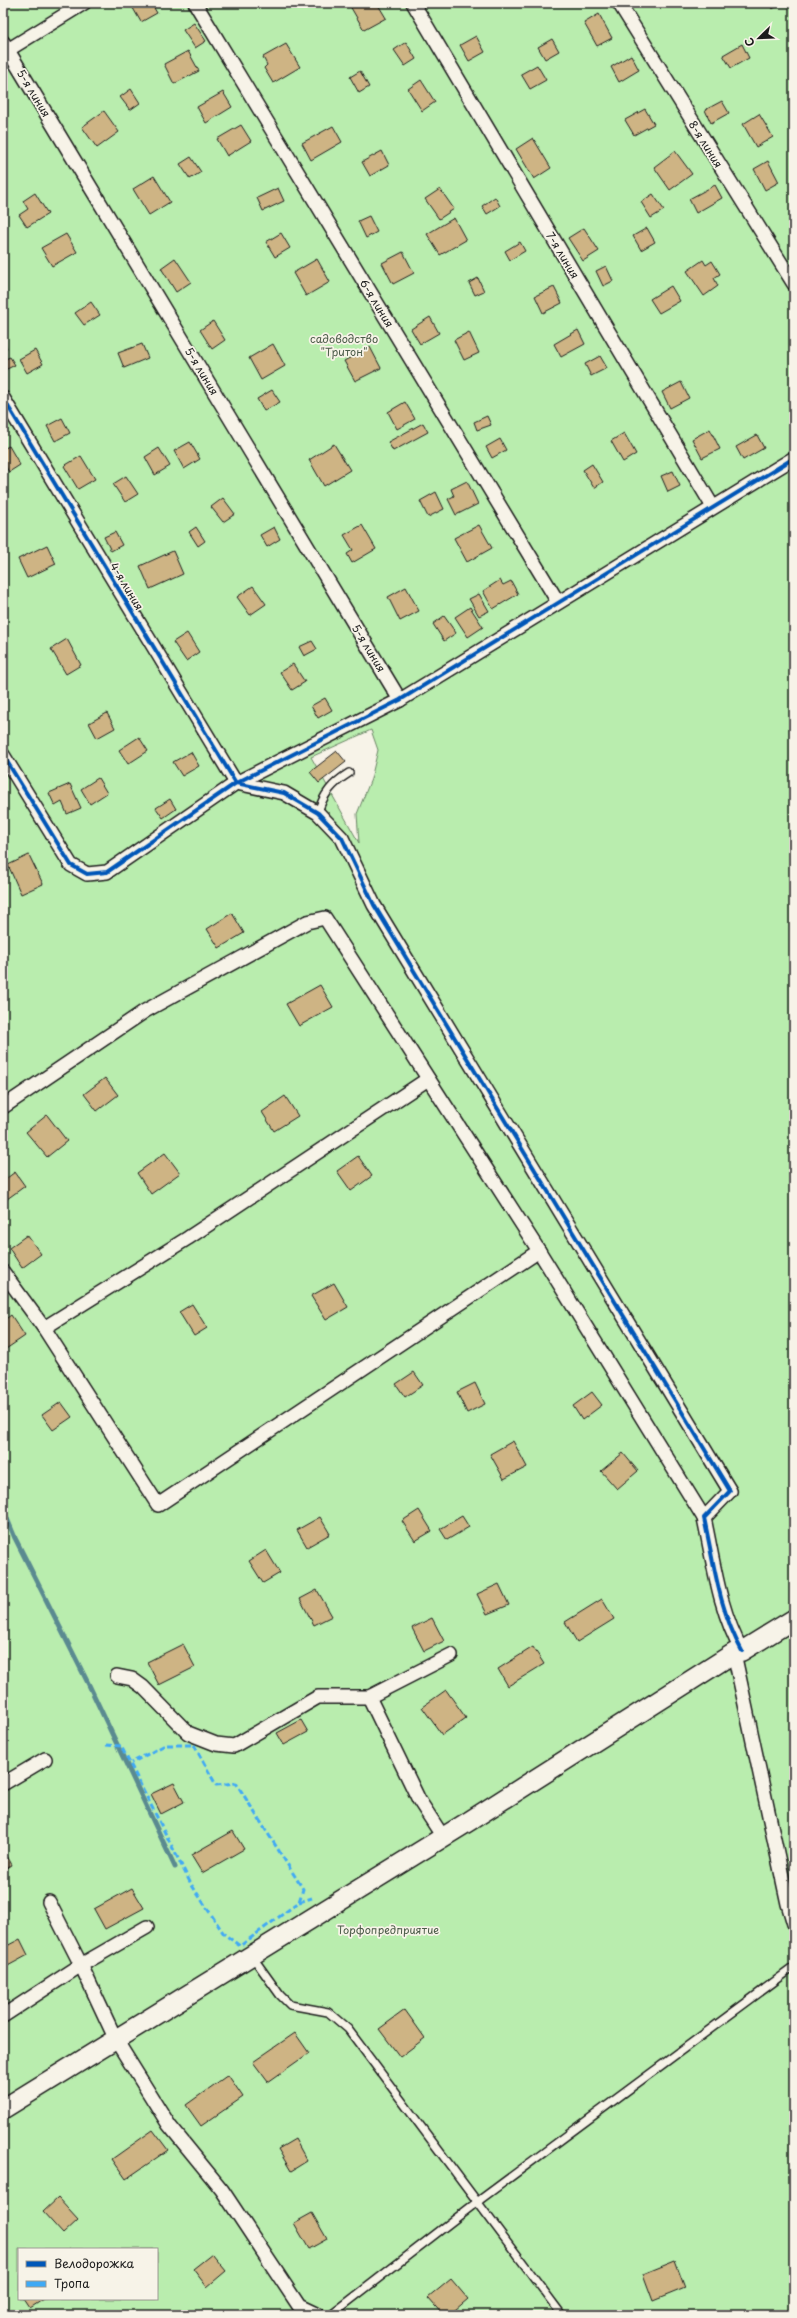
<svg xmlns="http://www.w3.org/2000/svg" width="797" height="2318" font-family="'Playpen Sans',sans-serif">
	<style>
		.green { fill: #b9edae; stroke: #6a8465; fill-rule: evenodd }
		.lines { fill: none; stroke-linecap: round; stroke-linejoin: round }
		.stream { stroke: #5a8a90; stroke-width: 5 }
		.building { fill: #ceb484; stroke: #1c1c1c }
		.lane-casing { stroke: #1c1c1c; stroke-width: 10 }
		.street-casing { stroke: #1c1c1c; stroke-width: 16 }
		.secondary-casing { stroke: #1c1c1c; stroke-width: 22 }
		.lane { stroke: #f7f3e8; stroke-width: 7 }
		.street { stroke: #f7f3e8; stroke-width: 13 }
		.secondary { stroke: #f7f3e8; stroke-width: 19 }
		.quiet { stroke: #3fa9f5; stroke-width: 3; stroke-dasharray: 6 3; stroke-linecap: butt }
		.cycleway-casing { stroke: #f7f3e8; stroke-width: 6 }
		.cycleway { stroke: #0057b8; stroke-width: 4 }
		.labels { text-anchor: middle; dominant-baseline: central; stroke-width: 3.5; stroke-linejoin: round; paint-order: stroke }
		.street-label { font-size: 11px; fill: #1c1c1c; stroke: #f7f3e8 }
		.park-label { font-size: 11px; fill: #4b5b48; stroke: #f7f3e8 }
	</style>
	<rect width="100%" height="100%" fill="#f7f3e8"/>
	<filter id="ink" filterUnits="userSpaceOnUse"><feTurbulence type="fractalNoise" baseFrequency=".025" numOctaves="2"/><feDisplacementMap in="SourceGraphic" scale="8" xChannelSelector="R" yChannelSelector="G"/><feConvolveMatrix kernelMatrix="1 2 1 2 8 2 1 2 1" color-interpolation-filters="sRGB"/></filter>
	<g filter="url(#ink)">
		<path class="green" d="M3 3H794V2315H3ZM371 730 378 750 371 779 357 814 359 843 311 757ZM19 2249H157V2299H19Z"/>
		<g class="lines">
			<path class="stream" d="M3 1509 15 1538 89 1685 175 1867"/>
		</g>
		<g class="building">
			<path d="M130 3H151L157 13 141 22Z"/>
			<path d="M355 3H377L386 18 364 30 350 6Z"/>
			<path d="M647 3H661L648 7Z"/>
			<path d="M769 3H784L772 9Z"/>
			<path d="M599 14 612 38 597 46 584 23Z"/>
			<path d="M194 23 206 41 195 48 183 30Z"/>
			<path d="M476 36 485 52 469 61 460 45Z"/>
			<path d="M552 39 559 51 545 59 538 47Z"/>
			<path d="M406 42 416 59 405 66 394 50Z"/>
			<path d="M286 44 300 67 273 83 264 68 267 65 263 57Z"/>
			<path d="M742 44 749 58 731 68 723 55Z"/>
			<path d="M188 51 199 71 174 84 164 64Z"/>
			<path d="M631 55 639 70 619 82 611 67Z"/>
			<path d="M537 65 546 80 530 89 521 74Z"/>
			<path d="M360 71 369 87 359 93 350 77Z"/>
			<path d="M421 80 435 102 422 111 408 89Z"/>
			<path d="M131 89 140 103 130 110 120 97Z"/>
			<path d="M223 92 232 107 206 123 197 107Z"/>
			<path d="M722 101 729 113 711 123 705 110Z"/>
			<path d="M645 109 654 124 634 135 625 120Z"/>
			<path d="M104 111 119 132 97 148 82 127Z"/>
			<path d="M759 114 773 137 756 147 743 124Z"/>
			<path d="M241 125 251 141 227 156 217 139Z"/>
			<path d="M333 126 342 142 311 160 302 143Z"/>
			<path d="M533 138 551 168 534 179 516 149Z"/>
			<path d="M382 151 389 165 370 176 362 162Z"/>
			<path d="M675 151 692 174 670 190 654 167Z"/>
			<path d="M191 157 201 172 190 179 180 164Z"/>
			<path d="M768 161 779 182 765 190 754 169Z"/>
			<path d="M154 176 170 202 149 215 133 189Z"/>
			<path d="M715 185 722 198 696 213 689 199Z"/>
			<path d="M278 188 284 201 263 211 257 198Z"/>
			<path d="M440 189 454 209 439 219 425 199Z"/>
			<path d="M35 193 48 214 27 227 19 215 28 209 23 201Z"/>
			<path d="M653 194 664 210 651 218 641 202Z"/>
			<path d="M495 197 500 206 487 214 482 206Z"/>
			<path d="M369 216 377 232 366 238 358 221Z"/>
			<path d="M454 218 466 240 440 255 427 234Z"/>
			<path d="M584 228 599 251 583 261 568 238Z"/>
			<path d="M647 228 655 242 641 250 633 236Z"/>
			<path d="M281 233 290 248 275 257 266 242Z"/>
			<path d="M66 234 77 252 52 266 41 248Z"/>
			<path d="M520 242 525 251 510 260 505 251Z"/>
			<path d="M403 252 414 273 393 284 382 263Z"/>
			<path d="M175 258 191 282 176 292 161 268Z"/>
			<path d="M317 259 330 282 306 296 293 273Z"/>
			<path d="M703 260 706 265 712 261 720 274 714 278 718 286 704 296 687 271Z"/>
			<path d="M606 266 613 281 603 286 596 271Z"/>
			<path d="M478 278 484 291 475 295 469 283Z"/>
			<path d="M671 286 680 301 659 313 650 299Z"/>
			<path d="M554 287 562 303 543 313 535 296Z"/>
			<path d="M91 302 100 315 84 325 75 313Z"/>
			<path d="M430 317 439 333 420 344 411 329Z"/>
			<path d="M213 321 225 340 212 349 200 330Z"/>
			<path d="M578 330 585 344 561 357 554 344Z"/>
			<path d="M469 332 479 353 464 360 454 340Z"/>
			<path d="M3 340 7 348 3 350Z"/>
			<path d="M142 344 148 358 124 368 118 353Z"/>
			<path d="M273 344 285 366 261 380 249 358Z"/>
			<path d="M370 347 381 368 355 381 344 361Z"/>
			<path d="M35 350 43 364 27 373 19 359Z"/>
			<path d="M600 356 607 368 591 376 585 364Z"/>
			<path d="M10 357 15 365 3 371V360Z"/>
			<path d="M681 382 689 398 670 408 662 392Z"/>
			<path d="M272 390 280 402 264 411 257 399Z"/>
			<path d="M405 402 415 419 397 429 388 412Z"/>
			<path d="M487 416 491 425 477 430 474 422Z"/>
			<path d="M62 418 70 433 55 441 47 426Z"/>
			<path d="M423 423 428 432 393 451 388 442Z"/>
			<path d="M710 429 720 449 702 458 692 439Z"/>
			<path d="M624 433 636 454 623 462 611 441Z"/>
			<path d="M757 435 764 448 743 460 736 447Z"/>
			<path d="M500 439 506 450 492 458 486 447Z"/>
			<path d="M190 442 200 459 184 469 174 451Z"/>
			<path d="M334 444 350 470 324 486 309 460Z"/>
			<path d="M9 446 20 465 9 472 3 462V449Z"/>
			<path d="M159 448 170 466 155 475 145 457Z"/>
			<path d="M81 456 95 479 78 489 64 466Z"/>
			<path d="M592 464 603 482 594 488 583 470Z"/>
			<path d="M673 471 680 486 668 492 661 476Z"/>
			<path d="M126 476 138 494 125 502 113 484Z"/>
			<path d="M467 481 478 504 456 515 448 499 454 496 451 489Z"/>
			<path d="M436 492 444 509 428 517 420 501Z"/>
			<path d="M223 498 235 514 223 522 211 507Z"/>
			<path d="M362 525 376 549 352 563 347 554 353 550 344 535Z"/>
			<path d="M479 525 492 548 467 562 454 538Z"/>
			<path d="M196 527 205 541 198 546 189 532Z"/>
			<path d="M274 527 280 539 267 547 260 535Z"/>
			<path d="M115 532 122 545 111 551 104 537Z"/>
			<path d="M47 545 56 564 27 578 18 559Z"/>
			<path d="M173 551 183 574 150 589 140 566Z"/>
			<path d="M500 580 503 585 511 581 518 594 493 609 483 591Z"/>
			<path d="M253 586 266 604 250 615 237 597Z"/>
			<path d="M406 587 419 611 400 621 388 597Z"/>
			<path d="M479 594 489 611 479 616 469 599Z"/>
			<path d="M470 607 483 627 468 637 455 617Z"/>
			<path d="M444 616 456 633 444 641 433 624Z"/>
			<path d="M187 633 199 652 186 661 173 642Z"/>
			<path d="M67 639 81 665 66 674 51 649Z"/>
			<path d="M312 641 317 649 304 656 299 647Z"/>
			<path d="M293 664 305 682 292 690 280 672Z"/>
			<path d="M325 698 332 710 318 718 311 706Z"/>
			<path d="M107 713 115 728 97 738 89 723Z"/>
			<path d="M139 737 148 751 128 764 119 750Z"/>
			<path d="M337 751 346 762 319 783 310 772Z"/>
			<path d="M191 752 199 766 182 776 173 762Z"/>
			<path d="M98 778 107 793 90 804 81 789Z"/>
			<path d="M70 784 81 808 67 814 62 802 55 806 49 793Z"/>
			<path d="M170 799 176 809 163 818 156 808Z"/>
			<path d="M29 855 43 884 21 894 8 865Z"/>
			<path d="M232 913 244 933 219 948 207 929Z"/>
			<path d="M320 985 333 1007 299 1026 286 1004Z"/>
			<path d="M105 1078 118 1095 97 1111 84 1094Z"/>
			<path d="M285 1096 298 1116 274 1131 262 1112Z"/>
			<path d="M47 1115 67 1141 47 1157 26 1132Z"/>
			<path d="M165 1153 180 1173 151 1194 137 1173Z"/>
			<path d="M358 1156 372 1176 351 1191 337 1171Z"/>
			<path d="M15 1172 25 1186 3 1202V1181Z"/>
			<path d="M27 1235 41 1254 22 1268 9 1248Z"/>
			<path d="M334 1283 348 1307 326 1320 311 1296Z"/>
			<path d="M192 1304 207 1328 194 1336 179 1312Z"/>
			<path d="M11 1315 25 1336 3 1351V1321Z"/>
			<path d="M414 1372 423 1385 405 1397 396 1384Z"/>
			<path d="M475 1383 485 1404 467 1413 457 1392Z"/>
			<path d="M592 1392 602 1405 582 1420 573 1406Z"/>
			<path d="M61 1402 72 1417 53 1430 42 1415Z"/>
			<path d="M513 1441 527 1467 504 1479 490 1454Z"/>
			<path d="M623 1453 638 1471 617 1489 601 1471Z"/>
			<path d="M419 1510 432 1531 415 1541 402 1521Z"/>
			<path d="M462 1516 469 1527 447 1540 440 1529Z"/>
			<path d="M320 1517 330 1534 307 1547 297 1530Z"/>
			<path d="M266 1550 280 1573 263 1583 249 1561Z"/>
			<path d="M499 1584 509 1605 487 1614 477 1594Z"/>
			<path d="M317 1590 332 1616 314 1625 300 1599Z"/>
			<path d="M602 1599 614 1619 577 1642 565 1622Z"/>
			<path d="M432 1618 444 1641 424 1651 412 1628Z"/>
			<path d="M183 1644 195 1667 159 1685 147 1662Z"/>
			<path d="M533 1647 544 1664 508 1686 498 1669Z"/>
			<path d="M446 1690 466 1718 442 1735 422 1707Z"/>
			<path d="M301 1720 308 1732 284 1745 277 1733Z"/>
			<path d="M174 1783 184 1802 161 1814 151 1794Z"/>
			<path d="M233 1831 244 1849 202 1873 191 1855Z"/>
			<path d="M6 1854 12 1865 3 1870V1856Z"/>
			<path d="M132 1888 144 1908 105 1929 94 1909Z"/>
			<path d="M20 1939 28 1955 4 1968 3 1948Z"/>
			<path d="M405 2010 425 2038 400 2057 379 2029Z"/>
			<path d="M295 2033 309 2053 268 2082 253 2062Z"/>
			<path d="M228 2075 243 2097 201 2126 186 2105Z"/>
			<path d="M153 2130 168 2150 126 2179 112 2159Z"/>
			<path d="M295 2139 307 2161 291 2171 278 2149Z"/>
			<path d="M58 2198 78 2220 63 2234 43 2212Z"/>
			<path d="M312 2213 327 2239 309 2249 294 2223Z"/>
			<path d="M212 2254 226 2271 207 2287 193 2269Z"/>
			<path d="M675 2261 685 2288 653 2301 643 2274Z"/>
			<path d="M451 2279 468 2299 449 2315H443L428 2298Z"/>
			<path d="M24 2299H44L30 2308Z"/>
		</g>
		<g class="lines">
			<defs>
				<g id="lane">
					<path d="M318 813C323 794 333 783 349 773"/>
					<path d="M252 1956 280 1995 290 2005 328 2012 348 2029 562 2315"/>
					<path d="M331 2315 477 2202 794 1967"/>
				</g>
				<g id="street">
					<path d="M195 3 558 602"/>
					<path d="M413 3 713 507"/>
					<path d="M619 3 794 284"/>
					<path d="M3 42 400 700"/>
					<path d="M3 53 84 3"/>
					<path d="M3 398 236 783 284 793 318 813 342 838 374 905 730 1491 704 1518C714 1564 719 1610 742 1651"/>
					<path d="M3 755 71 865 87 874 107 872 236 783 400 700 794 458"/>
					<path d="M3 1107 145 1011 307 922 325 918 539 1251 704 1518"/>
					<path d="M3 1272 44 1328 158 1505 539 1251"/>
					<path d="M44 1328 188 1238 428 1079"/>
					<path d="M734 1653 788 1904 794 1924"/>
					<path d="M117 1676 132 1679 143 1687 188 1733 216 1744 234 1746 318 1697H369L451 1655"/>
					<path d="M369 1697 419 1800 443 1837"/>
					<path d="M3 1784 45 1759"/>
					<path d="M49 1902 81 1965 116 2040 169 2125 222 2190 299 2306 318 2315"/>
					<path d="M3 2016 81 1965 147 1927"/>
				</g>
				<path id="secondary" d="M3 2109 471 1820 734 1653 742 1651 794 1619"/>
			</defs>
			<use href="#lane" class="lane-casing"/>
			<use href="#street" class="street-casing"/>
			<use href="#secondary" class="secondary-casing"/>
			<use href="#lane" class="lane"/>
			<use href="#street" class="street"/>
			<use href="#secondary" class="secondary"/>
			<g class="quiet">
				<path d="M106 1745 121 1746 191 1884 224 1934 240 1946 299 1902 303 1889 236 1783 216 1785 194 1745H165L131 1763"/>
				<path d="M299 1902 312 1898"/>
			</g>
			<defs>
				<g id="cycleway">
					<path d="M3 398 236 783 284 793 318 813 342 838 374 905 730 1491 704 1518C714 1564 719 1610 742 1651"/>
					<path d="M3 755 71 865 87 874 107 872 236 783 400 700 794 458"/>
				</g>
			</defs>
			<use href="#cycleway" class="cycleway-casing"/>
			<use href="#cycleway" class="cycleway"/>
		</g>
	</g>
	<g class="labels">
		<g class="street-label">
			<text transform="translate(34 93) rotate(59)">5-я линия</text>
			<text transform="translate(706 144) rotate(58)">8-я линия</text>
			<text transform="translate(563 255) rotate(59)">7-я линия</text>
			<text transform="translate(377 303) rotate(59)">6-я линия</text>
			<text transform="translate(202 371) rotate(59)">5-я линия</text>
			<text transform="translate(127 586) rotate(59)">4-я линия</text>
			<text transform="translate(369 648) rotate(59)">5-я линия</text>
		</g>
		<g class="park-label">
			<text x="344" y="338">садоводство<tspan x="344" dy="13">"Тритон"</tspan></text>
			<text x="388" y="1929">Торфопредприятие</text>
		</g>
	</g>
	<rect width="797" height="2318" fill="none" stroke="#f7f3e8" stroke-width="16"/>
	<rect x="8" y="8" width="781" height="2302" fill="none" stroke="#1c1c1c" stroke-width="1.5" filter="url(#ink)"/>
	<rect x="18" y="2248" width="140" height="52" fill="#f7f3e8" stroke="#9f9d96"/>
	<rect x="26" y="2261" width="20" height="6" fill="#0057b8" stroke="#9f9d96"/>
	<text x="54" y="2268" font-size="12" fill="#1c1c1c">Велодорожка</text>
	<rect x="26" y="2281" width="20" height="6" fill="#3fa9f5" stroke="#9f9d96"/>
	<text x="54" y="2288" font-size="12" fill="#1c1c1c">Тропа</text>
	<g transform="translate(759 38) rotate(247)" stroke="#f7f3e8" stroke-width="3" paint-order="stroke">
	<path d="M0-3L7 15L0 10L-7 15Z" fill="#1c1c1c"/>
	<text y="-6" font-size="11" font-weight="bold" text-anchor="middle" fill="#1c1c1c">С</text>
	</g>
</svg>
